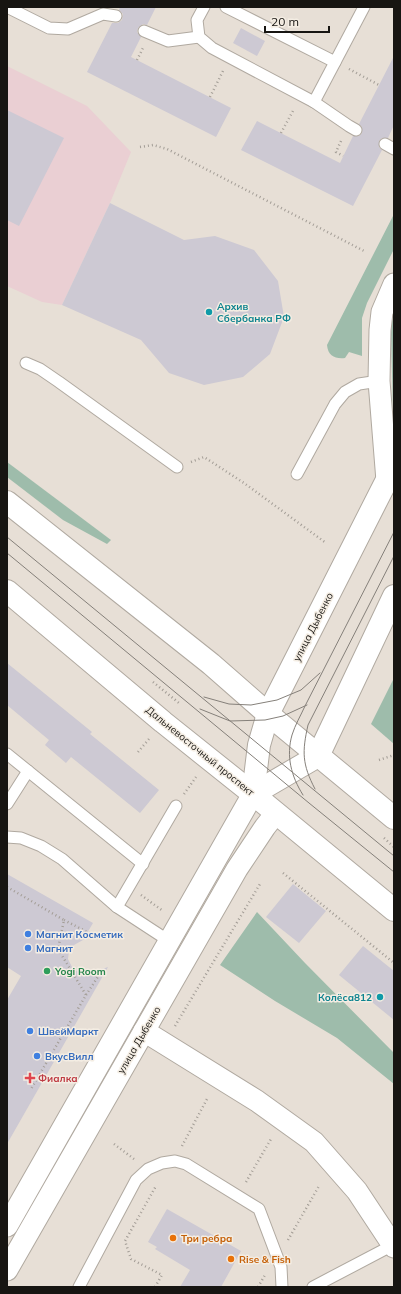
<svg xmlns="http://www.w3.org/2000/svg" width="401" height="1294" font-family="Mulish,sans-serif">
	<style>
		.education { fill: #eacfd3 }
		.green { fill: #9ebcab }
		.building { fill: #cdc9d3 }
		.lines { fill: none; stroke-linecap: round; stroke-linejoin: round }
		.service-casing { stroke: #b0a9a0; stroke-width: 13 }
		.minor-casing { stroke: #b0a9a0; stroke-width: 23 }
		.secondary-casing { stroke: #b0a9a0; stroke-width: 24 }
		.path { stroke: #a39d96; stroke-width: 2.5; stroke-dasharray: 1 3; stroke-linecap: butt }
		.service { stroke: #fff; stroke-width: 11 }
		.minor { stroke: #fff; stroke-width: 21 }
		.secondary { stroke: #fff; stroke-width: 22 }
		.tram { stroke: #85807a; stroke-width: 1 }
		.culture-dot { fill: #0f9aa8; stroke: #f4ede3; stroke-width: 1.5 }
		.shop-dot { fill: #3f7fe0; stroke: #f4ede3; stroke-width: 1.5 }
		.leisure-dot { fill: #2e9e5b; stroke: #f4ede3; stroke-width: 1.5 }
		.health-dot { fill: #e0444e; stroke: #f4ede3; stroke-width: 1.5 }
		.food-dot { fill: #e8710a; stroke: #f4ede3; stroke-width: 1.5 }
		.labels { text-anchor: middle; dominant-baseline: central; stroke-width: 3; stroke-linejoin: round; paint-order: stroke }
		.culture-label { font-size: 10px; font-weight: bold; fill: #0d838f; stroke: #f4ede3; text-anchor: start }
		.street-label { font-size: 10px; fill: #171512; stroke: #f4ede3 }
		.shop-label { font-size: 10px; font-weight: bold; fill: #366cbe; stroke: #f4ede3; text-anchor: start }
		.leisure-label { font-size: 10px; font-weight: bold; fill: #27864d; stroke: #f4ede3; text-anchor: start }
		.health-label { font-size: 10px; font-weight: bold; fill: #be3a42; stroke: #f4ede3; text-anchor: start }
		.food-label { font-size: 10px; font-weight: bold; fill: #c56008; stroke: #f4ede3; text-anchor: start }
	</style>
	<rect width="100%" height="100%" fill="#e7dfd6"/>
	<path class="education" d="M7 66 87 106 131 152 110 203 62 305 42 302 7 286Z"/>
	<g class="green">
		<path d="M394 214V249L367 303 362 318V356L349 352 345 358C335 359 328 356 327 345Z"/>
		<path d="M394 316V415L393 414 391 333 392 321Z"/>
		<path d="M7 462 111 540 107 544 63 520 7 477Z"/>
		<path d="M394 678V744L371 724Z"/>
		<path d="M257 912 305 963 394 1053V1084L337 1038 275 1001 220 965Z"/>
	</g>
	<g class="building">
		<path d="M120 7H156L147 25 143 24 138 28 137 32 141 37 131 57 231 108 216 137 87 72 112 23H118L122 20 123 14 119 10Z"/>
		<path d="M241 28 265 41 257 56 233 43Z"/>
		<path d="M394 56V125L388 138H382L379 141V147L382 150 353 206 241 150 257 121 340 163 353 136H359L362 133V127L359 124Z"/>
		<path d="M7 110 64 138 19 226 7 220Z"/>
		<path d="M110 203 184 240 215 236 254 250 278 281 284 317 270 354 243 377 204 385 169 373 141 340 62 305Z"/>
		<path d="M7 663 92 732 90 734 159 790 140 813 71 757 66 763 45 745 49 740 7 705Z"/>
		<path d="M7 874 93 923 83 940 74 945 69 951 68 959 73 969 83 974H88L108 967 7 1144V1000L21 976 7 967Z"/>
		<path d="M293 884 326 911 299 943 266 917Z"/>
		<path d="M363 946 394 971V1020L339 975Z"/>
		<path d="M167 1209 241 1251 221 1287H180L190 1270 155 1249 157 1247 148 1242Z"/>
	</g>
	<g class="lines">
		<defs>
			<g id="service">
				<path d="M7 7 49 28 68 29 103 14 116 16"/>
				<path d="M204 7 197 20 199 37 212 48 314 102 349 126 356 130"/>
				<path d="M226 7 335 62"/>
				<path d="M144 31 168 41 199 37"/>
				<path d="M314 102 364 7"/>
				<path d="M385 144 394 149"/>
				<path d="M26 363 40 369 59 382 177 467"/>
				<path d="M297 474 335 404 345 392 359 384 379 381"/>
				<path d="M7 754 143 864"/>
				<path d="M7 804 28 771"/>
				<path d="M7 837 21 838 41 846 62 859 117 907 169 941"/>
				<path d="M117 907 176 806"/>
				<path d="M79 1287 136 1180 148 1169 162 1163 175 1161 186 1164 259 1209 281 1267 282 1287"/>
				<path d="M313 1287 393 1245"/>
			</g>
			<g id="minor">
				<path d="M387 481 379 381 380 330 382 312 394 284"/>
				<path d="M144 1031 257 1101 314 1142 357 1191 394 1247"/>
				<path d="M7 1226 253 794"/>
				<path d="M7 1270 237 869 265 827 276 813"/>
			</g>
			<g id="secondary">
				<path d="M7 502 211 664 268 714 394 818"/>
				<path d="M7 591 163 722 253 794 394 910"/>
				<path d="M253 794 259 745 268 714 394 466"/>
				<path d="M253 794 318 756 394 596"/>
			</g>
		</defs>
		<use href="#service" class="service-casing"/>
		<use href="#minor" class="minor-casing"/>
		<use href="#secondary" class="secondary-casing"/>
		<g class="path">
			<path d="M137 60 143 48"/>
			<path d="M349 69 379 85"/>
			<path d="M210 97 223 71"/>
			<path d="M281 133 294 109"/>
			<path d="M341 141 336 152 343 156"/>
			<path d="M140 147 153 145 167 149 366 252"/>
			<path d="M191 462 204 457 244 483 326 543"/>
			<path d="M153 682 179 703"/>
			<path d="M138 752 149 739"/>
			<path d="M379 760 394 755"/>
			<path d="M184 794 196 777"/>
			<path d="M384 838 394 847"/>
			<path d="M283 873 394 963"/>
			<path d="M7 887 64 920 58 949 86 995 31 1089"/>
			<path d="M141 895 163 911"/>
			<path d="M64 920 91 934"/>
			<path d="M86 995 101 972"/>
			<path d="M175 1026 260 884"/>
			<path d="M114 1144 134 1159"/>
			<path d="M182 1146 207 1099"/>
			<path d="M246 1182 271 1139"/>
			<path d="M288 1240 319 1186"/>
			<path d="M155 1287 162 1275 131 1259 125 1241 156 1186"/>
			<path d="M258 1287 265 1275"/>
		</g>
		<use href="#service" class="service"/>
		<use href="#minor" class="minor"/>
		<use href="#secondary" class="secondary"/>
		<g class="tram">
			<path d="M7 537 394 856"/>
			<path d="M7 553 309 803 394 872"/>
			<path d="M204 697 229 704 251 705 277 700 301 690 320 673"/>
			<path d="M200 709 230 721 265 720 283 716 307 705"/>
			<path d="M315 789C302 764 302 752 308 725L394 556"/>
			<path d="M303 795C291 776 286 756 292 735 295 725 301 715 305 706L394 532"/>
		</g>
	</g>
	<g class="culture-dot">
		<circle cx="209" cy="312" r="4"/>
		<circle cx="380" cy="997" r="4"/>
	</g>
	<g class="shop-dot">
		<circle cx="28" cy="934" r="4"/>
		<circle cx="28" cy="948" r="4"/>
		<circle cx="30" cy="1031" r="4"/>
		<circle cx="37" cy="1056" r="4"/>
	</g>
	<circle class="leisure-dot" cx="47" cy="971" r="4"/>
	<path class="health-dot" d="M28 1072h4v4h4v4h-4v4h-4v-4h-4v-4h4z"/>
	<g class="food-dot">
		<circle cx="173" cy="1238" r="4"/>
		<circle cx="231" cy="1259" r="4"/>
	</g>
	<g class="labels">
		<g class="culture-label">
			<text x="217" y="306">Архив<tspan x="217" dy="12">Сбербанка РФ</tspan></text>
			<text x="372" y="997" text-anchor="end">Колёса812</text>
		</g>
		<g class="street-label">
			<text transform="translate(313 627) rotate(-63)">улица Дыбенко</text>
			<text transform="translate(200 751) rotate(39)">Дальневосточный проспект</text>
			<text transform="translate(139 1040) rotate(-60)">улица Дыбенко</text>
		</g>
		<g class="shop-label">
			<text x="36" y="934">Магнит Косметик</text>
			<text x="36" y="948">Магнит</text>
			<text x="38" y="1031">ШвейМаркт</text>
			<text x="45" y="1056">ВкусВилл</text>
		</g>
		<g class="leisure-label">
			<text x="55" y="971">Yogi Room</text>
		</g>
		<g class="health-label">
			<text x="38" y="1078">Фиалка</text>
		</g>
		<g class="food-label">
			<text x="181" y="1238">Три ребра</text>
			<text x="239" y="1259">Rise &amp; Fish</text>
		</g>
	</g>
	<rect width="401" height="1294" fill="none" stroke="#171512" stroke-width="16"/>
	<path d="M265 26v6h64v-6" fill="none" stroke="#171512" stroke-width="2"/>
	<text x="271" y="26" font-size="12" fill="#171512" stroke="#f4ede3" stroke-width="3" paint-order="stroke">20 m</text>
</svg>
